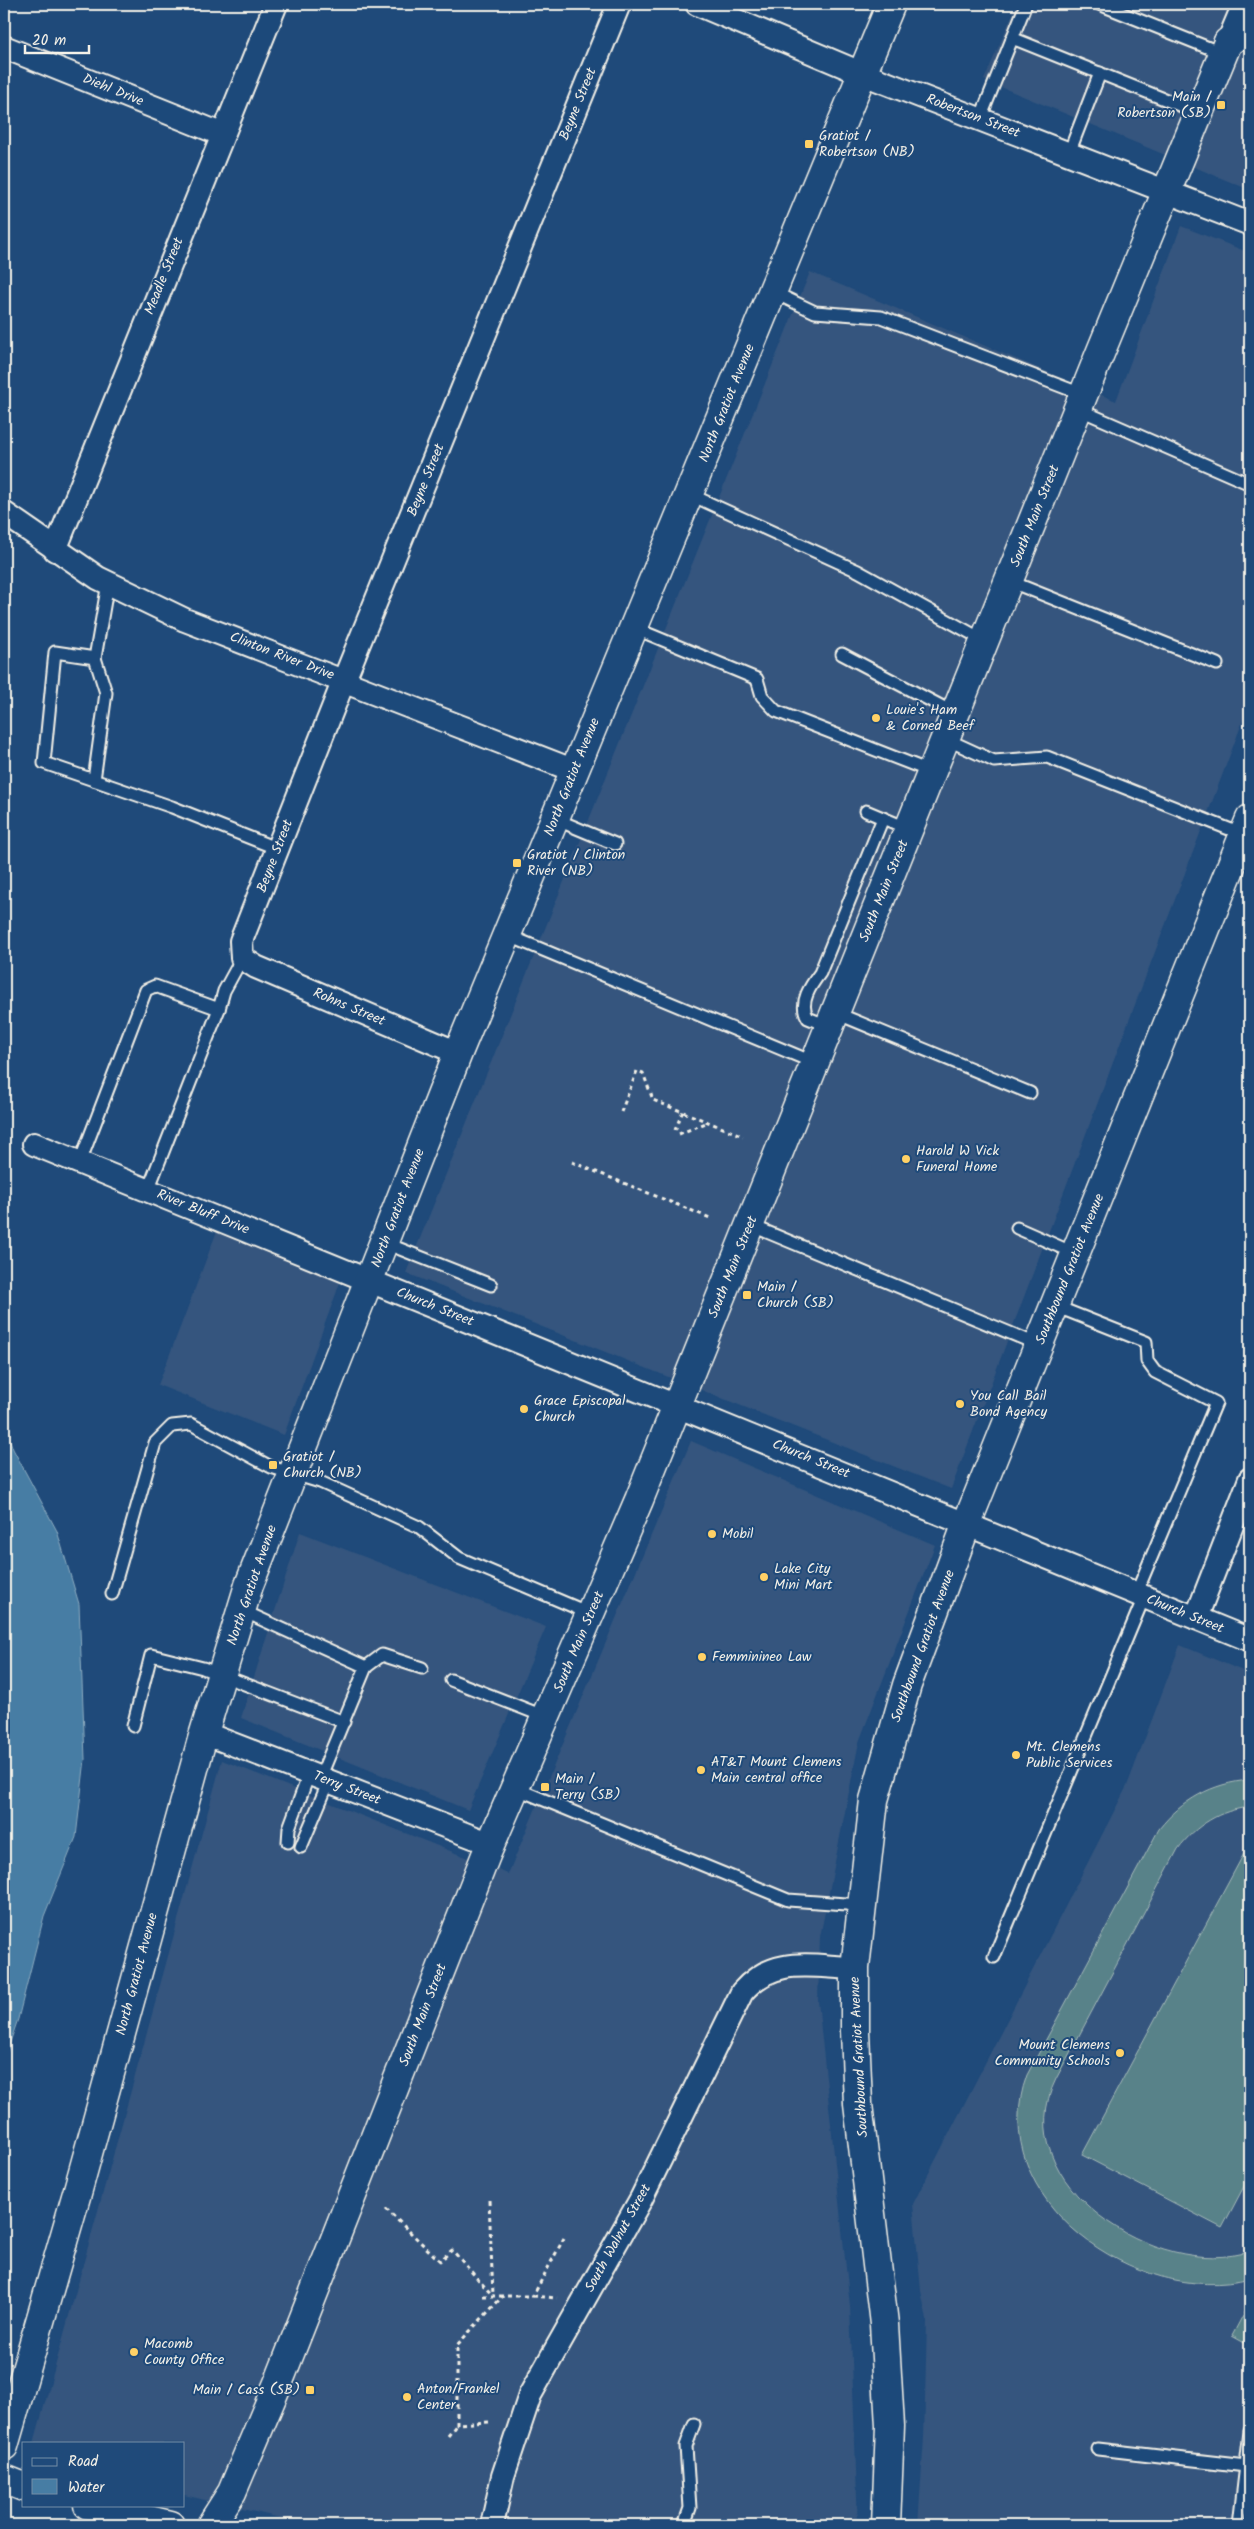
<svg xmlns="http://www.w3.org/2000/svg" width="1254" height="2529" font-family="Kalam,sans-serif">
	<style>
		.built { fill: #34557e }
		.garden { fill: #588289; stroke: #a6bab8 }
		.water { fill: #477da4; stroke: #8cabbf }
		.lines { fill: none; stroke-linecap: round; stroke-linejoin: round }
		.service-casing { stroke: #f4f1e8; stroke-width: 15 }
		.minor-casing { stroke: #f4f1e8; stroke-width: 26 }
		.tertiary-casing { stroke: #f4f1e8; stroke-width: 31 }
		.secondary-casing { stroke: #f4f1e8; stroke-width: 31 }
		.primary-casing { stroke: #f4f1e8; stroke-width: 31 }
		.path { stroke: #f4f1e8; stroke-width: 3; stroke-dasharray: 4 4; stroke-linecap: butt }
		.service { stroke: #1f4a7a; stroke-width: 11 }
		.minor { stroke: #1f4a7a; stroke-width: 22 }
		.tertiary { stroke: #1f4a7a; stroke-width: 28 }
		.secondary { stroke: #1f4a7a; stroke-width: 28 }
		.primary { stroke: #1f4a7a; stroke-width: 28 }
		.poi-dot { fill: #ffd166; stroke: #1f4a7a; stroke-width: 2 }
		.labels { text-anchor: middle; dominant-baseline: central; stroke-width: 4; stroke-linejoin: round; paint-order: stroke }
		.street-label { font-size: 14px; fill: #f4f1e8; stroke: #1f4a7a }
		.poi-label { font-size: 14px; fill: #f4f1e8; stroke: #1f4a7a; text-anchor: start }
	</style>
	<rect width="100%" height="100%" fill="#1f4a7a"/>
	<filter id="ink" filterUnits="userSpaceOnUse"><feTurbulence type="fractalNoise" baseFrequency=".02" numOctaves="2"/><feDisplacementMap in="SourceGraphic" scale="10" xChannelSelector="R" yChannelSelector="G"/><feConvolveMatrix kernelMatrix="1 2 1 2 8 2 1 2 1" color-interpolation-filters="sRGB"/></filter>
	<g filter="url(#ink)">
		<g class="built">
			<path d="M1017 4H1250V190L984 80Z"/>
			<path d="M1181 226 1250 253V702L951 1489 406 1273 810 272 1116 401Z"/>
			<path d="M217 1231 341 1280 284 1435 158 1385Z"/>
			<path d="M691 1441 935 1545 859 1742 820 1937 818 2001 850 2306 858 2525H309L184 2495V2443H34L222 1760 508 1874Z"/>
			<path d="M300 1532 546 1627 468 1810 241 1718Z"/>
			<path d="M1180 1645 1250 1674V2525H918L924 2437 927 2320 921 2291 913 2204 1127 1786Z"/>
		</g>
		<g class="garden">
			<path d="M1250 1780V1807C1220 1810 1196 1825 1178 1849L1056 2079C1004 2183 1159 2282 1250 2251V2279C1138 2308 981 2199 1027 2075L1159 1829C1182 1800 1212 1783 1250 1780Z"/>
			<path d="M1248 1846 1250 1847V2175L1222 2228 1082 2155Z"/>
			<path d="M1250 2302V2346L1232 2336Z"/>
		</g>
		<path class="water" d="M4 1424 13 1449 57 1531 79 1604 85 1759 76 1837 44 1916 18 2019 4 2060Z"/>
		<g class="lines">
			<defs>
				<g id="service">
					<path d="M1099 4 1224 54"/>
					<path d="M1012 38 1199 113"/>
					<path d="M980 119 1026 4"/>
					<path d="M1069 153 1100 73"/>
					<path d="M773 292 815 312 881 317 1084 395"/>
					<path d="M1078 409 1250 484"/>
					<path d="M689 494 858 571 985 641"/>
					<path d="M1009 581 1217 664"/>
					<path d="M108 583 95 658 55 652 44 763 172 807 278 849"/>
					<path d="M634 628 757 679 762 696 776 711 932 772"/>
					<path d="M842 654 956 714"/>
					<path d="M946 739 994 761 1047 757 1244 835"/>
					<path d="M94 780 106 693 95 658"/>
					<path d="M866 811 909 829"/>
					<path d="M555 819 615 844"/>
					<path d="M507 935 815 1063"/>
					<path d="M836 1013 1030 1093"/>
					<path d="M830 1027 808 1018C798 1003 811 985 820 973L883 818"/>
					<path d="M80 1162 146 990 155 986 219 1009 224 991 242 958"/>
					<path d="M148 1190 219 1009"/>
					<path d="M750 1225 1039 1345"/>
					<path d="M1017 1228 1076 1254"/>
					<path d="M385 1243 491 1285"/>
					<path d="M1055 1306 1146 1342 1147 1361 1155 1372 1216 1403 1136 1594"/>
					<path d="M112 1594 155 1443 172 1426 191 1424 271 1467 320 1482 419 1527 459 1558 591 1614"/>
					<path d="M241 1610 366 1667 320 1778"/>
					<path d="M366 1667 382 1655 422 1668"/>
					<path d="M451 1680 546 1717"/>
					<path d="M133 1726 151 1655 203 1668 344 1722"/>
					<path d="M515 1788 788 1900 861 1905"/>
					<path d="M288 1842 289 1828 309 1774"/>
					<path d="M301 1847 329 1781"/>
					<path d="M994 1957 1144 1597"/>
					<path d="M1098 2449 1246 2466"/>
					<path d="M684 2525 690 2508 686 2446 694 2424"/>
					<path d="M1239 2525 1250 2431"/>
				</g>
				<g id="minor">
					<path d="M697 4 863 74 1250 224"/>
					<path d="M1228 42 1244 4"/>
					<path d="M4 47 221 134"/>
					<path d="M4 513 98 578 185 620 575 771"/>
					<path d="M55 550 276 4"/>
					<path d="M458 1053 256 967 242 958 241 941 344 680 619 4"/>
					<path d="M34 1144 1250 1640"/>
					<path d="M1196 1618 1250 1479"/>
					<path d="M204 1733 491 1844"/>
					<path d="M492 2525 503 2476 530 2395 641 2199 742 1992C774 1955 811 1967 855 1968"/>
				</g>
				<path id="tertiary" d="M211 2525 232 2492 281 2376 486 1855 639 1500 1101 351 1228 42"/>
				<g id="secondary">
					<path d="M4 2479 24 2487"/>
					<path d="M88 2505 170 2525"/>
				</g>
				<g id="primary">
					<path d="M1228 42 1250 28"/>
					<path d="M4 2446 79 2186 203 1736 249 1585 458 1053 891 4"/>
					<path d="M886 2525 890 2426 884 2324 858 2104 855 2031V1968L874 1800 907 1685 967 1523 1250 819"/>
				</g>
			</defs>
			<use href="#service" class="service-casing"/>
			<use href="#minor" class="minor-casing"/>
			<use href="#tertiary" class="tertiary-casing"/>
			<use href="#secondary" class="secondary-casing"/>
			<use href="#primary" class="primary-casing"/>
			<g class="path">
				<path d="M621 1112 637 1071 643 1073 653 1100 743 1136"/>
				<path d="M675 1130 683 1111"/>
				<path d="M679 1134 708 1122"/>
				<path d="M572 1162 710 1218"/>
				<path d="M489 2200 493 2295"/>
				<path d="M386 2209 440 2261 452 2250 493 2296"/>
				<path d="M483 2296H533L564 2238"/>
				<path d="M533 2296 557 2298"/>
				<path d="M489 2422 457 2424V2345L503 2296"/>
				<path d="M448 2436 457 2424"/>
			</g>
			<use href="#service" class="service"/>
			<use href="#minor" class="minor"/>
			<use href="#tertiary" class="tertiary"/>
			<use href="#secondary" class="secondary"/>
			<use href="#primary" class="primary"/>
		</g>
	</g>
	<g class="poi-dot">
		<rect x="1216" y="100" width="10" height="10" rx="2.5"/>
		<rect x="804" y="139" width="10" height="10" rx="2.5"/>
		<circle cx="876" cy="718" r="5"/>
		<rect x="512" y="858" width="10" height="10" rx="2.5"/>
		<circle cx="906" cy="1159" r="5"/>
		<rect x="742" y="1290" width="10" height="10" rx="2.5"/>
		<circle cx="960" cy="1404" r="5"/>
		<circle cx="524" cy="1409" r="5"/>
		<rect x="268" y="1460" width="10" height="10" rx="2.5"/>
		<circle cx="712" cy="1534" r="5"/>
		<circle cx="764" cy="1577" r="5"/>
		<circle cx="702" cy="1657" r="5"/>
		<circle cx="1016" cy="1755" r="5"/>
		<circle cx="701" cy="1770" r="5"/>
		<rect x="540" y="1782" width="10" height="10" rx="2.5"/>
		<circle cx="1120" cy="2053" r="5"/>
		<circle cx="134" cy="2352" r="5"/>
		<rect x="305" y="2385" width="10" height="10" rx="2.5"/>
		<circle cx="407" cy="2397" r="5"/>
	</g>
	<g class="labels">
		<g class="street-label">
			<text transform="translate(113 90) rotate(22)">Diehl Drive</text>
			<text transform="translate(578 104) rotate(-68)">Beyne Street</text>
			<text transform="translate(973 116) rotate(21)">Robertson Street</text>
			<text transform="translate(164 276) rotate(-68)">Meadle Street</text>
			<text transform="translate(727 403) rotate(-68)">North Gratiot Avenue</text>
			<text transform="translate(426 480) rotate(-68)">Beyne Street</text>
			<text transform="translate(1035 516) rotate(-68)">South Main Street</text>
			<text transform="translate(282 656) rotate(21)">Clinton River Drive</text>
			<text transform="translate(572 777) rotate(-68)">North Gratiot Avenue</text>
			<text transform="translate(275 856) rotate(-69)">Beyne Street</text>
			<text transform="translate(884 891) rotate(-68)">South Main Street</text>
			<text transform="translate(349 1007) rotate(23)">Rohns Street</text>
			<text transform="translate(398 1208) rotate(-69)">North Gratiot Avenue</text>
			<text transform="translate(203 1212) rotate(22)">River Bluff Drive</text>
			<text transform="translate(733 1267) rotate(-68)">South Main Street</text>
			<text transform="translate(1070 1269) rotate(-68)">Southbound Gratiot Avenue</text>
			<text transform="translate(435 1307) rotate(22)">Church Street</text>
			<text transform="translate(811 1459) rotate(22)">Church Street</text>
			<text transform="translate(252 1585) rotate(-71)">North Gratiot Avenue</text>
			<text transform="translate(1185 1614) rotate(22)">Church Street</text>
			<text transform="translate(579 1642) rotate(-67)">South Main Street</text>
			<text transform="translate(923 1646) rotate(-70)">Southbound Gratiot Avenue</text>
			<text transform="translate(347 1788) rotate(21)">Terry Street</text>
			<text transform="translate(137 1974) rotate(-75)">North Gratiot Avenue</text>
			<text transform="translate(423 2015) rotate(-69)">South Main Street</text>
			<text transform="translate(859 2057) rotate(-93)">Southbound Gratiot Avenue</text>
			<text transform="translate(618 2238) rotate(-61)">South Walnut Street</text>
		</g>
		<g class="poi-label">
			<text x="1211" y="97" text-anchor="end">Main /<tspan x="1211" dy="16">Robertson (SB)</tspan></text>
			<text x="819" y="136">Gratiot /<tspan x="819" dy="16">Robertson (NB)</tspan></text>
			<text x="886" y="710">Louie's Ham<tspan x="886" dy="16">&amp; Corned Beef</tspan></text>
			<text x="527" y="855">Gratiot / Clinton<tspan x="527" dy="16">River (NB)</tspan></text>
			<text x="916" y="1151">Harold W Vick<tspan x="916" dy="16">Funeral Home</tspan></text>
			<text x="757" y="1287">Main /<tspan x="757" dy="16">Church (SB)</tspan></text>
			<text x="970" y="1396">You Call Bail<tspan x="970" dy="16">Bond Agency</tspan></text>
			<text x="534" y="1401">Grace Episcopal<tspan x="534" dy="16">Church</tspan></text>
			<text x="283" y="1457">Gratiot /<tspan x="283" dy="16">Church (NB)</tspan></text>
			<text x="722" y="1534">Mobil</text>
			<text x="774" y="1569">Lake City<tspan x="774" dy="16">Mini Mart</tspan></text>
			<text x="712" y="1657">Femminineo Law</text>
			<text x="1026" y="1747">Mt. Clemens<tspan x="1026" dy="16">Public Services</tspan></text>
			<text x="711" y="1762">AT&amp;T Mount Clemens<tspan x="711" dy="16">Main central office</tspan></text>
			<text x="555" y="1779">Main /<tspan x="555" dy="16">Terry (SB)</tspan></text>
			<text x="1110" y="2045" text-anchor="end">Mount Clemens<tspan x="1110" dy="16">Community Schools</tspan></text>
			<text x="144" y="2344">Macomb<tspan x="144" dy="16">County Office</tspan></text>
			<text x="417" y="2389">Anton/Frankel<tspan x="417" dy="16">Center</tspan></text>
			<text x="300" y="2390" text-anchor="end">Main / Cass (SB)</text>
		</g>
	</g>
	<rect width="1254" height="2529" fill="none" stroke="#1f4a7a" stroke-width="20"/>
	<rect x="10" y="10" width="1234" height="2509" fill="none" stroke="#f4f1e8" stroke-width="2" filter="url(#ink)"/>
	<rect x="22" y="2442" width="162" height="65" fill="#1f4a7a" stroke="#748da6"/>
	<rect x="32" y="2458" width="25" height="8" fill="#1f4a7a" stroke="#748da6"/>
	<text x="68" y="2466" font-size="15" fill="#f4f1e8">Road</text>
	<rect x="32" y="2479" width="25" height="15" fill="#477da4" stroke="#748da6"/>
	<text x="68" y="2492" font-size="15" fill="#f4f1e8">Water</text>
	<path d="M25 45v8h64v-8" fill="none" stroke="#f4f1e8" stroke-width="2.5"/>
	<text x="32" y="45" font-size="15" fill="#f4f1e8" stroke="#1f4a7a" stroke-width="4" paint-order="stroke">20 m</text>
</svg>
